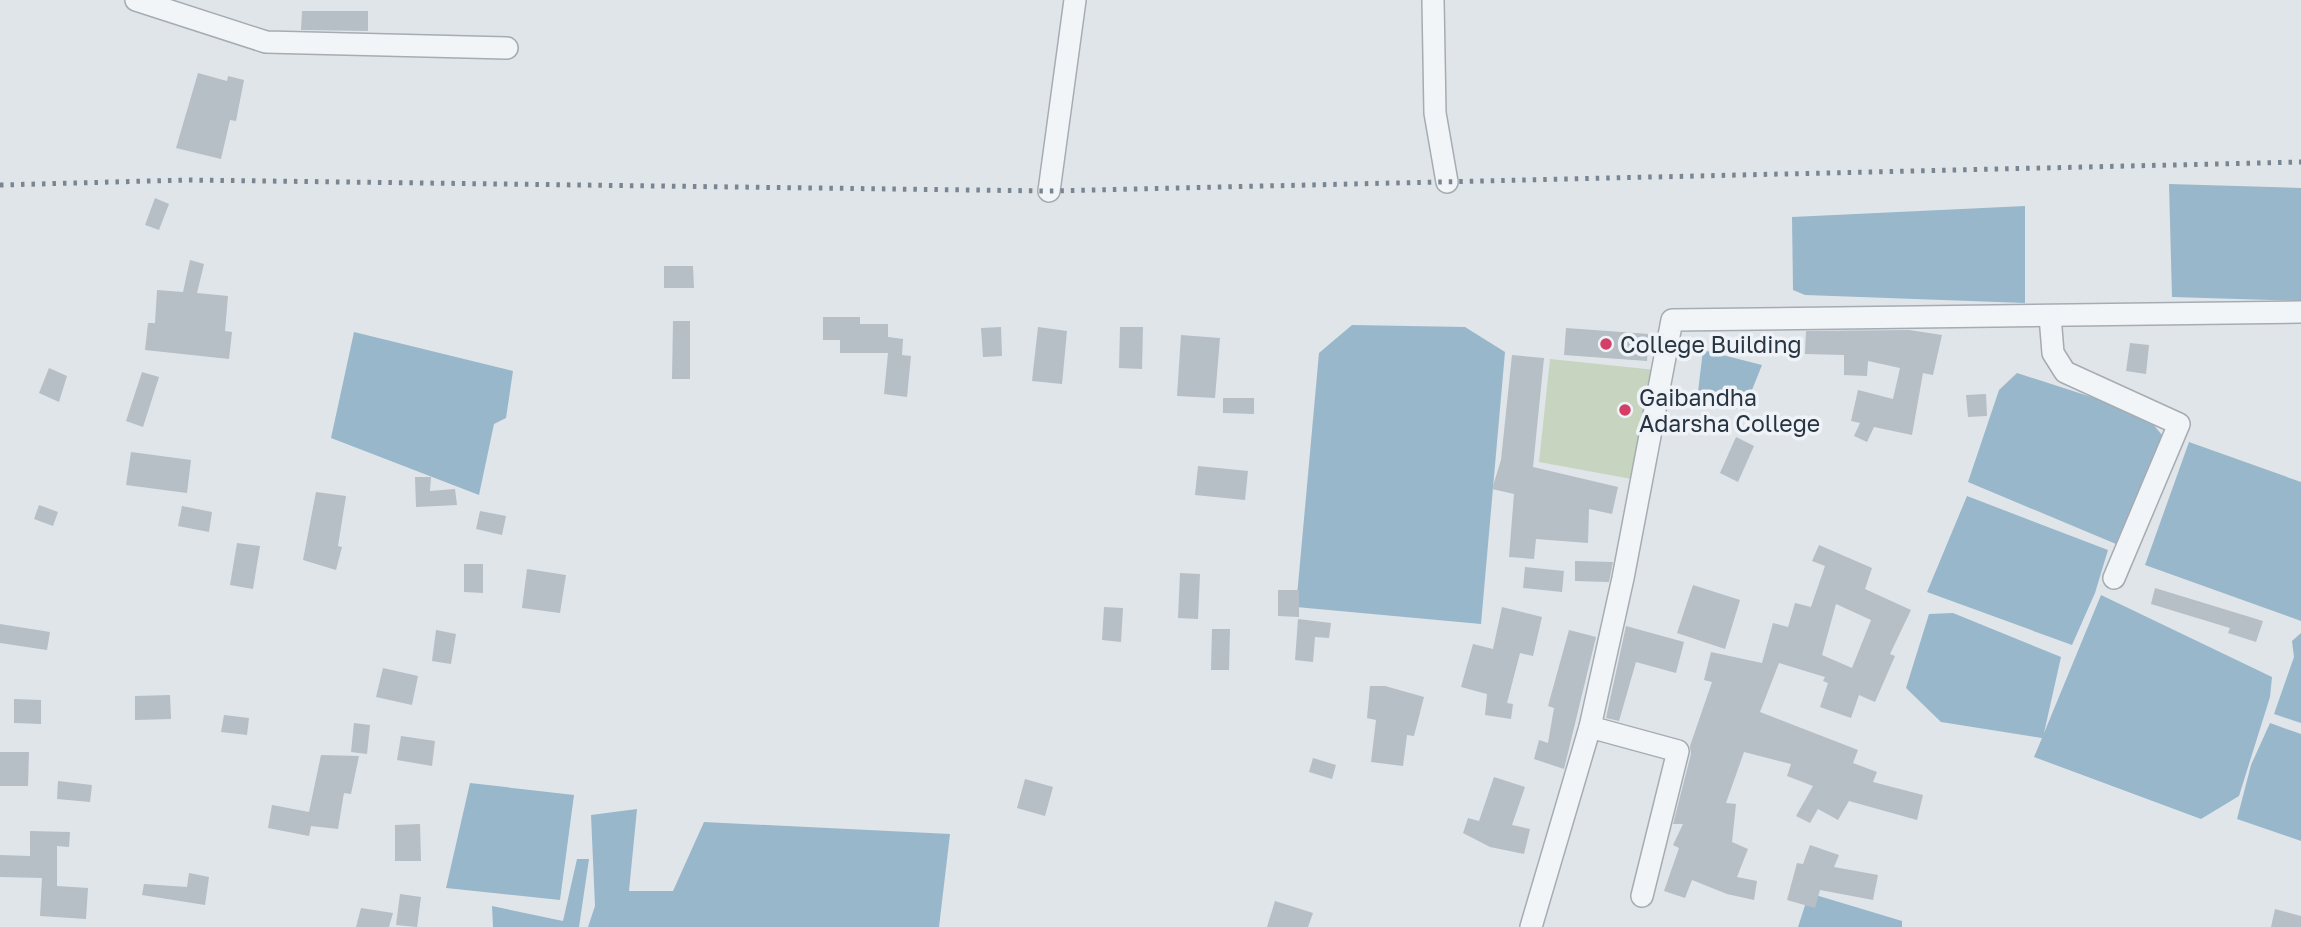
<svg xmlns="http://www.w3.org/2000/svg" width="2301" height="927" font-family="'Golos Text',sans-serif">
	<style>
		.green { fill: #c7d4c0 }
		.water { fill: #99b7cb }
		.building { fill: #b6bec6; fill-rule: evenodd }
		.lines { fill: none; stroke-linecap: round; stroke-linejoin: round }
		.minor-casing { stroke: #a5acb3; stroke-width: 24 }
		.minor { stroke: #f2f5f7; stroke-width: 21 }
		.rail { stroke: #788694; stroke-width: 5; stroke-dasharray: 3.5 7; stroke-linecap: butt }
		.poi-dot { fill: #d43f67; stroke: #eff3f7; stroke-width: 2.5 }
		.labels { text-anchor: middle; dominant-baseline: central; stroke-width: 7; stroke-linejoin: round; paint-order: stroke }
		.poi-label { font-size: 23px; fill: #273441; stroke: #eff3f7; text-anchor: start }
	</style>
	<rect width="100%" height="100%" fill="#e0e5e9"/>
	<path class="green" d="M1550 359 1656 370 1637 480 1539 462Z"/>
	<g class="water">
		<path d="M2169 184 2301 188V301L2172 297Z"/>
		<path d="M2025 206V303L1805 295 1793 290 1792 217Z"/>
		<path d="M1352 325 1465 327 1505 352 1481 624 1296 607 1319 353Z"/>
		<path d="M354 332 513 371 506 418 494 424 479 495 331 438Z"/>
		<path d="M1703 350 1762 365 1744 410 1697 400Z"/>
		<path d="M2017 373 2144 414 2163 436 2116 544 1968 482 1999 390Z"/>
		<path d="M2189 442 2301 482V621L2145 565Z"/>
		<path d="M1967 496 2108 550 2095 593 2072 645 1927 592Z"/>
		<path d="M2101 595 2272 677 2270 697 2239 796 2201 819 2034 757 2042 738 1941 722 1906 688 1929 614 1953 613 2061 657 2044 733Z"/>
		<path d="M2301 633V723L2274 714 2294 657 2292 641Z"/>
		<path d="M2270 723 2301 734V841L2237 819 2251 765Z"/>
		<path d="M470 783 574 795 560 900 446 888Z"/>
		<path d="M637 809 629 891H673L704 822 950 834 939 927H588L595 906 591 815Z"/>
		<path d="M577 859H589L579 927H493L492 906 563 921Z"/>
		<path d="M1809 893 1902 921V927H1798Z"/>
	</g>
	<g class="building">
		<path d="M302 11H368V31L301 30Z"/>
		<path d="M198 73 227 81 228 76 244 80 236 121 230 120 221 159 176 148Z"/>
		<path d="M155 198 169 204 159 230 145 225Z"/>
		<path d="M190 260 204 264 197 293 228 296 225 331 232 332 229 359 145 350 148 323H155L157 290 183 292Z"/>
		<path d="M664 266H693L694 288H664Z"/>
		<path d="M823 317H860V324H888V337L903 339 902 355 911 356 907 397 884 394 888 353H840V340H823Z"/>
		<path d="M673 321H690V379H672Z"/>
		<path d="M1001 327 1002 356 983 357 981 328Z"/>
		<path d="M1038 327 1067 331 1062 384 1032 381Z"/>
		<path d="M1120 327H1143L1142 369 1119 368Z"/>
		<path d="M1566 328 1649 334 1647 361 1564 355Z"/>
		<path d="M1909 330 1942 335 1933 375 1923 373 1912 435 1874 427 1867 442 1854 436 1860 423 1851 421 1858 390 1893 399 1900 368 1868 361 1867 376 1844 375V355L1805 354 1806 331Z"/>
		<path d="M1181 335 1220 338 1215 398 1177 396Z"/>
		<path d="M2130 343 2149 345 2146 374 2126 371Z"/>
		<path d="M1512 355 1544 358 1533 467 1618 487 1612 514 1589 509 1588 543 1536 539 1534 559 1509 557 1514 494 1492 489 1501 460Z"/>
		<path d="M49 368 67 376 59 402 39 393Z"/>
		<path d="M142 372 159 377 143 427 126 421Z"/>
		<path d="M1986 394 1987 416 1968 417 1966 395Z"/>
		<path d="M1223 398H1254V414L1223 413Z"/>
		<path d="M1736 437 1754 446 1738 482 1720 473Z"/>
		<path d="M131 452 191 460 187 493 126 485Z"/>
		<path d="M1198 466 1248 471 1245 500 1195 495Z"/>
		<path d="M415 477H431L430 491 455 489 457 505 416 507Z"/>
		<path d="M316 492 346 496 338 546 342 547 336 570 303 560Z"/>
		<path d="M39 505 58 512 53 526 34 519Z"/>
		<path d="M182 506 212 512 209 532 178 526Z"/>
		<path d="M480 511 506 516 502 535 476 529Z"/>
		<path d="M237 543 260 546 253 589 230 585Z"/>
		<path d="M1819 545 1872 568 1865 589 1911 610 1890 654 1895 656 1875 702 1859 695 1851 718 1820 707 1828 683 1823 681 1825 677 1779 663 1760 712 1858 750 1853 763 1877 772 1873 782 1923 795 1917 820 1849 801 1838 820 1818 809 1810 823 1796 816 1813 786 1787 776 1791 764 1744 752 1726 803 1736 804 1732 842 1748 849 1737 877 1757 881 1754 900 1727 894 1692 880 1685 898 1664 891 1679 848 1673 845 1683 824H1673L1691 754 1690 746 1712 682 1704 680 1711 652 1762 663 1773 623 1788 627 1795 603 1811 607 1825 566 1812 561ZM1836 604 1871 620 1852 668 1822 655Z"/>
		<path d="M1575 561 1613 562 1609 582 1575 581Z"/>
		<path d="M464 564H483V593L464 592Z"/>
		<path d="M1525 567 1564 571 1562 592 1523 588Z"/>
		<path d="M527 569 566 575 560 613 522 608Z"/>
		<path d="M1180 573 1200 574 1198 619 1178 618Z"/>
		<path d="M1693 585 1740 600 1725 649 1677 633Z"/>
		<path d="M2155 588 2263 621 2256 642 2228 633 2230 628 2151 604Z"/>
		<path d="M1278 590H1299V617L1278 616Z"/>
		<path d="M1104 607 1123 608 1121 642 1102 640Z"/>
		<path d="M1502 607 1542 617 1533 656 1520 653 1507 703 1513 704 1511 719 1485 715 1487 694 1461 687 1473 644 1493 649Z"/>
		<path d="M1298 619 1331 623 1329 638 1315 637 1313 662 1295 660Z"/>
		<path d="M0 624 50 632 47 650 0 643Z"/>
		<path d="M1626 626 1684 642 1676 673 1636 662 1619 721 1606 718Z"/>
		<path d="M1212 629H1230L1229 670H1211Z"/>
		<path d="M436 630 456 634 451 664 432 661Z"/>
		<path d="M1569 630 1596 637 1564 769 1534 759 1539 740 1548 743 1554 708 1548 706Z"/>
		<path d="M383 668 418 676 412 705 376 697Z"/>
		<path d="M1370 686H1385L1424 697 1414 736 1407 735 1403 766 1371 762 1376 720 1367 718Z"/>
		<path d="M170 695 171 719 135 720V696Z"/>
		<path d="M14 699 41 700V724L14 723Z"/>
		<path d="M224 715 249 718 247 735 221 732Z"/>
		<path d="M354 723 370 725 367 754 351 752Z"/>
		<path d="M401 736 435 741 432 766 397 760Z"/>
		<path d="M0 752H29L28 786H0Z"/>
		<path d="M321 755 359 756 351 794 344 793 338 829 311 826 309 836 268 828 272 805 309 812Z"/>
		<path d="M1313 758 1336 765 1332 779 1309 772Z"/>
		<path d="M1494 777 1525 787 1512 825 1530 829 1524 854 1490 847 1463 833 1468 818 1479 821Z"/>
		<path d="M1025 779 1053 787 1045 816 1017 808Z"/>
		<path d="M58 781 92 785 90 802 57 799Z"/>
		<path d="M420 824 421 861H395V825Z"/>
		<path d="M30 831 70 832 69 847 57 846V886L88 888 86 919 40 916 42 878 0 877V855L30 856Z"/>
		<path d="M1810 845 1839 855 1834 867 1878 875 1873 900 1820 890 1815 908 1787 900 1797 863 1803 864Z"/>
		<path d="M189 873 209 877 205 905 142 895 144 884 187 887Z"/>
		<path d="M400 894 421 897 417 927 396 925Z"/>
		<path d="M1275 901 1313 913 1308 927H1267Z"/>
		<path d="M361 908 393 913 389 927H356Z"/>
		<path d="M2275 909 2301 916V927H2271Z"/>
	</g>
	<g class="lines">
		<defs>
			<g id="minor">
				<path d="M136 0 266 42 507 48"/>
				<path d="M1433 0 1435 113 1447 182"/>
				<path d="M1049 191 1075 0"/>
				<path d="M2050 316 2053 353 2065 372 2179 424 2114 578"/>
				<path d="M1590 727 1678 751 1642 896"/>
				<path d="M1531 927 1590 727 1623 578 1672 320 2301 312"/>
			</g>
		</defs>
		<use href="#minor" class="minor-casing"/>
		<use href="#minor" class="minor"/>
		<path class="rail" d="M0 185 188 180 1049 191 2301 162"/>
	</g>
	<g class="poi-dot">
		<circle cx="1606" cy="344" r="7"/>
		<circle cx="1625" cy="410" r="7"/>
	</g>
	<g class="labels">
		<g class="poi-label">
			<text x="1620" y="344">College Building</text>
			<text x="1639" y="397">Gaibandha<tspan x="1639" dy="26">Adarsha College</tspan></text>
		</g>
	</g>
</svg>
